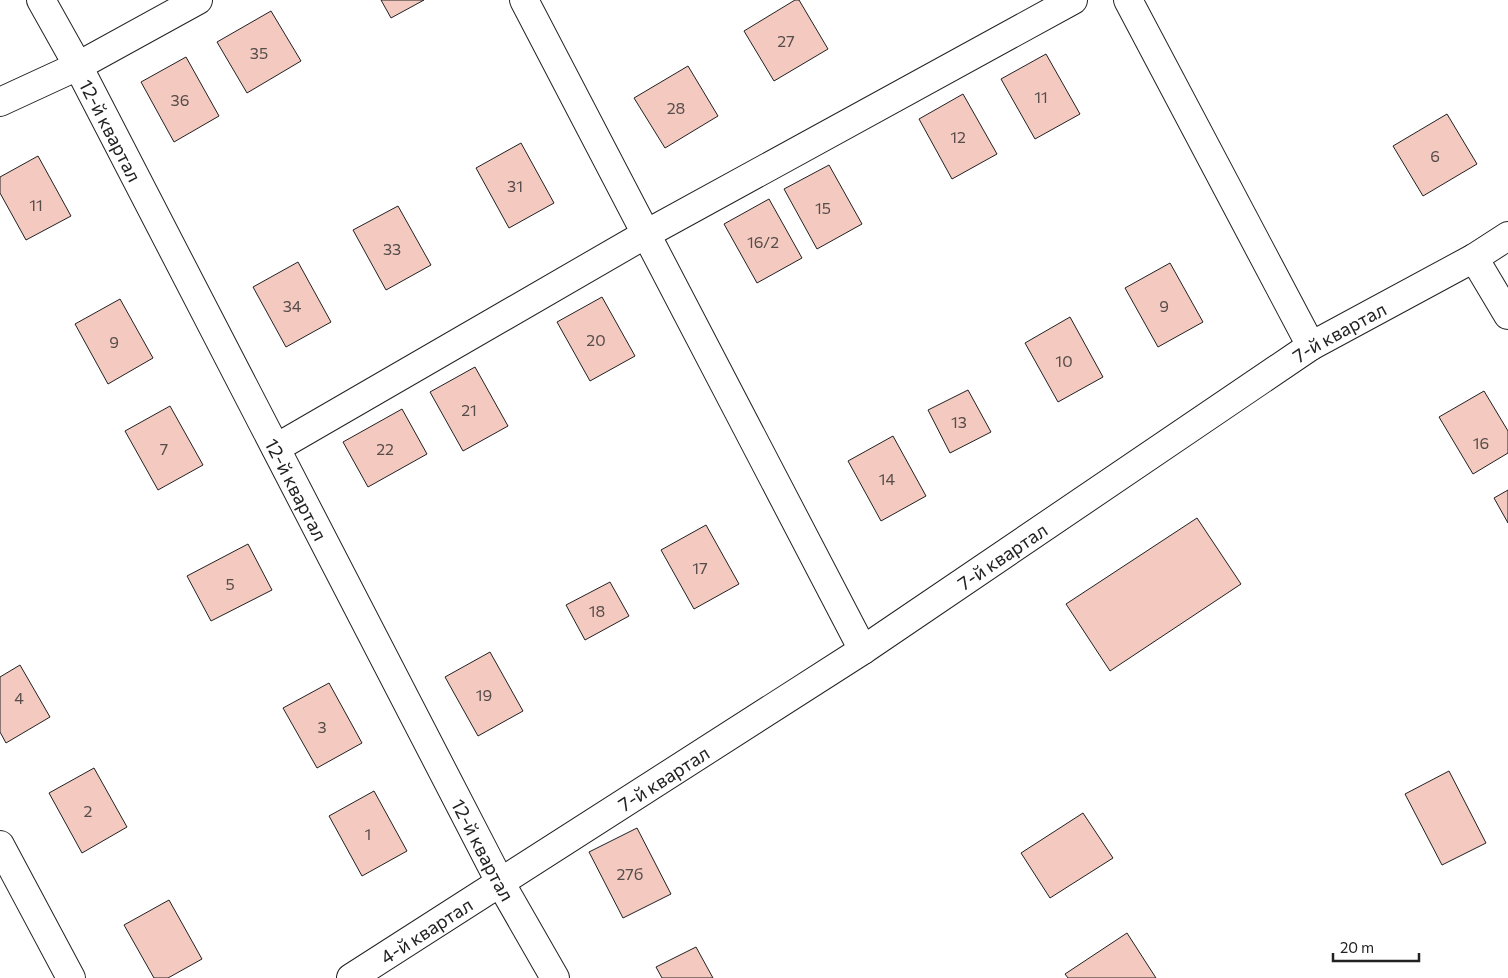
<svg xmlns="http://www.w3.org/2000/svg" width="1508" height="978" font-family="Commissioner,sans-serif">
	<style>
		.building { fill: #f3c9c0; stroke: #222 }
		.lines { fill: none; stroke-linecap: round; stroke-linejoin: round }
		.minor-casing { stroke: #222; stroke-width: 30 }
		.minor { stroke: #fff; stroke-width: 28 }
		.labels { text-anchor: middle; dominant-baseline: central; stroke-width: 4; stroke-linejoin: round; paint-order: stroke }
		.number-label { font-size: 16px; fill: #564c4a }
		.street-label { font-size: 19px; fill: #222; stroke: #fff }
	</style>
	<rect width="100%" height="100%" fill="#fff"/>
	<g class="building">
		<path d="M381 0H424L391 18Z"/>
		<path d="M795 0H799L828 49 774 81 744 31Z"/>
		<path d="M271 11 301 61 247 93 217 42Z"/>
		<path d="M1046 54 1080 114 1035 139 1001 79Z"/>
		<path d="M186 57 219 116 174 142 141 82Z"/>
		<path d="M688 66 718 116 665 148 634 98Z"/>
		<path d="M963 94 997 154 952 179 919 119Z"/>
		<path d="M1447 114 1477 164 1423 196 1393 146Z"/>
		<path d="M521 143 554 203 509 228 476 168Z"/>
		<path d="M38 156 71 216 26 240 0 193V177Z"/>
		<path d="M829 165 862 224 817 249 784 189Z"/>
		<path d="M769 199 802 258 757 283 724 224Z"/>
		<path d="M398 206 431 265 386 290 353 230Z"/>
		<path d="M298 262 331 322 286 347 253 287Z"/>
		<path d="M1170 263 1203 322 1158 347 1125 288Z"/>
		<path d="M602 297 635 356 590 381 557 322Z"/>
		<path d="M120 299 153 358 108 384 75 324Z"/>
		<path d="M1070 317 1103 377 1058 402 1025 343Z"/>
		<path d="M475 367 508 426 463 451 430 392Z"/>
		<path d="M968 390 991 432 950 453 928 410Z"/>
		<path d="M1484 391 1508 431V453L1473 474 1439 417Z"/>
		<path d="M170 406 203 465 158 490 125 431Z"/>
		<path d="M402 409 427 454 368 487 343 442Z"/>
		<path d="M893 436 926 496 881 521 848 461Z"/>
		<path d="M1508 490V523L1494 498Z"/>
		<path d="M1197 518 1241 584 1110 671 1066 604Z"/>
		<path d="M706 525 739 584 694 609 661 550Z"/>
		<path d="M248 544 272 590 211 621 187 576Z"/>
		<path d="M610 582 629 616 585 640 566 605Z"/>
		<path d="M490 652 523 711 478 736 445 677Z"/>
		<path d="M20 665 50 717 6 743 0 732V677Z"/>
		<path d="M329 683 362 743 317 768 283 708Z"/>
		<path d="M94 768 127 827 82 853 49 793Z"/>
		<path d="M1449 771 1486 843 1442 865 1405 794Z"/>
		<path d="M374 791 407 851 362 876 329 816Z"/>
		<path d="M1083 813 1113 858 1050 898 1021 853Z"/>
		<path d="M637 828 671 894 623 918 589 852Z"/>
		<path d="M169 900 202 959 168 978H154L124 925Z"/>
		<path d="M1127 933 1156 978H1068L1065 974Z"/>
		<path d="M696 947 713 978H662L656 967Z"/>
	</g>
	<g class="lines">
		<defs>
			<g id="minor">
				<path id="s1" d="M41 0 78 66 500 882 555 978"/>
				<path d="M524 0 863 650"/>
				<path d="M1128 0 1311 346"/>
				<path d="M0 102 78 66 198 0"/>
				<path d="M1474 258 1508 315"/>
				<path d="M276 448 646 234 1073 0"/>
				<path d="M0 845 71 978"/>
				<path id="s2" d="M351 978 863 650 1311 346 1474 258 1508 236"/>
			</g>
		</defs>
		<use href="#minor" class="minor-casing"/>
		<use href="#minor" class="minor"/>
	</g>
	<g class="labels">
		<g class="number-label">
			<text x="786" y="40">27</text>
			<text x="259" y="52">35</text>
			<text x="1041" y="96">11</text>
			<text x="180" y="99">36</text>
			<text x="676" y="107">28</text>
			<text x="958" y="136">12</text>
			<text x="1435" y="155">6</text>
			<text x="515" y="185">31</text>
			<text x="36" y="204">11</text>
			<text x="823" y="207">15</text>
			<text x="763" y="241">16/2</text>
			<text x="392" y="248">33</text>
			<text x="292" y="305">34</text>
			<text x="1164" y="305">9</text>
			<text x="596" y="339">20</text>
			<text x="114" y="341">9</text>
			<text x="1064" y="360">10</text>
			<text x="469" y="409">21</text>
			<text x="959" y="421">13</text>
			<text x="1481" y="442">16</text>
			<text x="164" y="448">7</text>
			<text x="385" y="448">22</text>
			<text x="887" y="478">14</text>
			<text x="700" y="567">17</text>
			<text x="230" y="583">5</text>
			<text x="597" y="610">18</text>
			<text x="484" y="694">19</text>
			<text x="19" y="697">4</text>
			<text x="322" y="726">3</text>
			<text x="88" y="810">2</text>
			<text x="368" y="833">1</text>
			<text x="630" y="873">27б</text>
		</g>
		<g class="street-label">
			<text stroke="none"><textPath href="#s1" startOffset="148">12-й квартал</textPath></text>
			<text stroke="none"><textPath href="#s2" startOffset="1181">7-й квартал</textPath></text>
			<text stroke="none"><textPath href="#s1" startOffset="552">12-й квартал</textPath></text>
			<text stroke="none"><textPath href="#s2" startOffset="776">7-й квартал</textPath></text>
			<text stroke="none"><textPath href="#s2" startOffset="371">7-й квартал</textPath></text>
			<text stroke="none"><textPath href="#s1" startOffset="958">12-й квартал</textPath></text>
			<text stroke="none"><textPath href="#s2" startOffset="89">4-й квартал</textPath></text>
		</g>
	</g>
	<path d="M1333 953v8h86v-8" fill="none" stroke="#222222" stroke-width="2.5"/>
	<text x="1340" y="953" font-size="15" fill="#222222" stroke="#ffffff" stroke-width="4" paint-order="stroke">20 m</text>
</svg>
